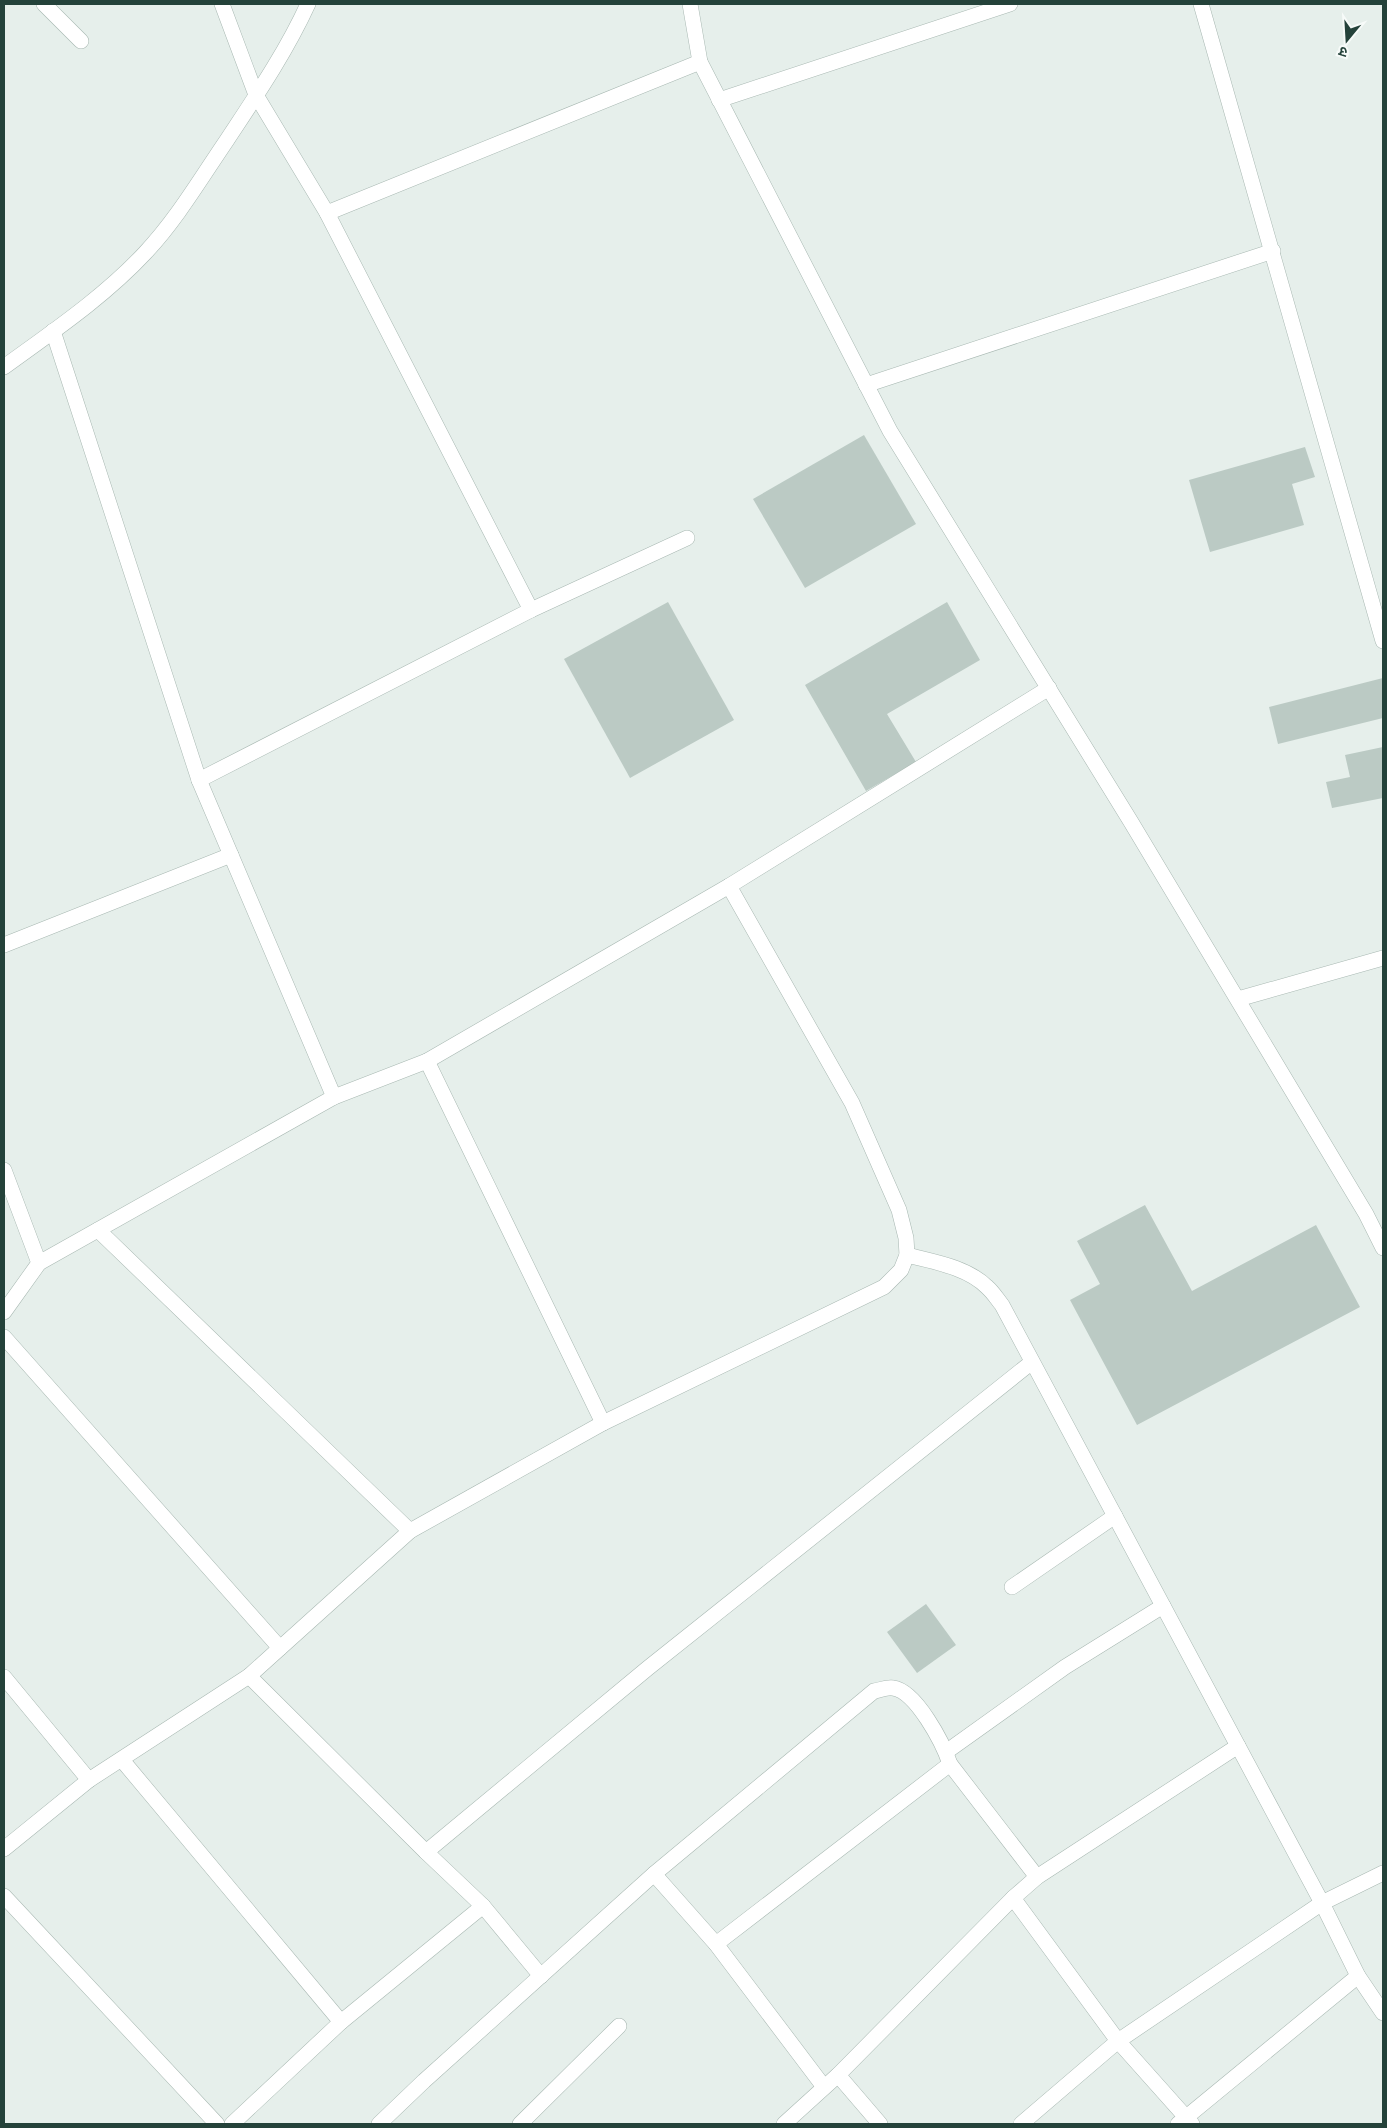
<svg xmlns="http://www.w3.org/2000/svg" width="1387" height="2128" font-family="Mulish,'Noto Sans Devanagari',sans-serif">
	<style>
		.building { fill: #bbcac4 }
		.lines { fill: none; stroke-linecap: round; stroke-linejoin: round }
		.street-casing { stroke: #a8b8b2; stroke-width: 16 }
		.street { stroke: #fff; stroke-width: 15 }
	</style>
	<rect width="100%" height="100%" fill="#e6efeb"/>
	<g class="building">
		<path d="M864 435 916 524 805 588 753 499Z"/>
		<path d="M1305 447 1315 477 1292 484 1304 525 1210 552 1189 480Z"/>
		<path d="M668 602 734 720 630 778 564 659Z"/>
		<path d="M947 602 980 660 887 714 916 762 866 791 805 685Z"/>
		<path d="M1383 678V718L1278 744 1269 707Z"/>
		<path d="M1383 747V798L1332 808 1326 782 1350 777 1345 755Z"/>
		<path d="M1145 1205 1192 1291 1316 1225 1360 1307 1137 1425 1070 1300 1100 1284 1077 1241Z"/>
		<path d="M926 1604 956 1645 917 1673 887 1632Z"/>
	</g>
	<g class="lines">
		<defs>
			<g id="street">
				<path d="M44 4 81 41"/>
				<path d="M222 4 256 95 327 213 531 610"/>
				<path d="M690 4 700 62 890 431 1131 822 1366 1214 1383 1248"/>
				<path d="M1201 4 1383 641"/>
				<path d="M719 100 1010 4"/>
				<path d="M327 213 700 62"/>
				<path d="M53 331 199 780 334 1097"/>
				<path d="M4 367C52 332 104 297 145 253 177 219 201 178 227 140 256 96 286 52 308 4"/>
				<path d="M866 385 1273 251"/>
				<path d="M199 780 531 610 687 538"/>
				<path d="M4 945 231 855"/>
				<path d="M1238 999 1383 958"/>
				<path d="M427 1061 603 1423"/>
				<path d="M4 1170 39 1263 334 1097 427 1061 729 886 1049 688"/>
				<path d="M98 1230 410 1531"/>
				<path d="M907 1255C934 1262 967 1267 987 1287 993 1292 997 1299 1002 1305L1322 1903 1358 1976 1383 2013"/>
				<path d="M4 1312 39 1263"/>
				<path d="M4 1337 280 1648"/>
				<path d="M1012 1587 1115 1516"/>
				<path d="M249 1676 426 1852 483 1906 541 1976"/>
				<path d="M4 1677 89 1780"/>
				<path d="M946 1752 1065 1667 1163 1606"/>
				<path d="M122 1760 341 2022"/>
				<path d="M4 1849 89 1780 249 1676 410 1531 603 1423 884 1287 901 1270 907 1255 906 1238 899 1210 852 1103 729 886"/>
				<path d="M426 1852 648 1668 1032 1362"/>
				<path d="M654 1874 716 1944 824 2087"/>
				<path d="M4 1896 217 2124"/>
				<path d="M1013 1898 1118 2041 1192 2124"/>
				<path d="M716 1944 950 1764"/>
				<path d="M838 2075 880 2124"/>
				<path d="M232 2124 341 2022 483 1906"/>
				<path d="M379 2124 424 2081 654 1874 874 1691C880 1690 887 1687 893 1688 916 1691 943 1743 950 1764L1037 1877"/>
				<path d="M520 2124 619 2026"/>
				<path d="M784 2124 838 2075 1013 1898 1037 1877 1238 1746"/>
				<path d="M1021 2124 1118 2041 1322 1903 1383 1873"/>
				<path d="M1178 2124 1358 1976"/>
			</g>
		</defs>
		<use href="#street" class="street-casing"/>
		<use href="#street" class="street"/>
	</g>
	<rect width="1387" height="2128" fill="none" stroke="#24423a" stroke-width="10"/>
	<g transform="translate(1347 40) rotate(198)" stroke="#f7fbf9" stroke-width="4" paint-order="stroke">
	<path d="M0-4L9 19L0 12L-9 19Z" fill="#24423a"/>
	<text y="-8" font-size="14" font-weight="bold" text-anchor="middle" fill="#24423a">उ</text>
	</g>
</svg>
